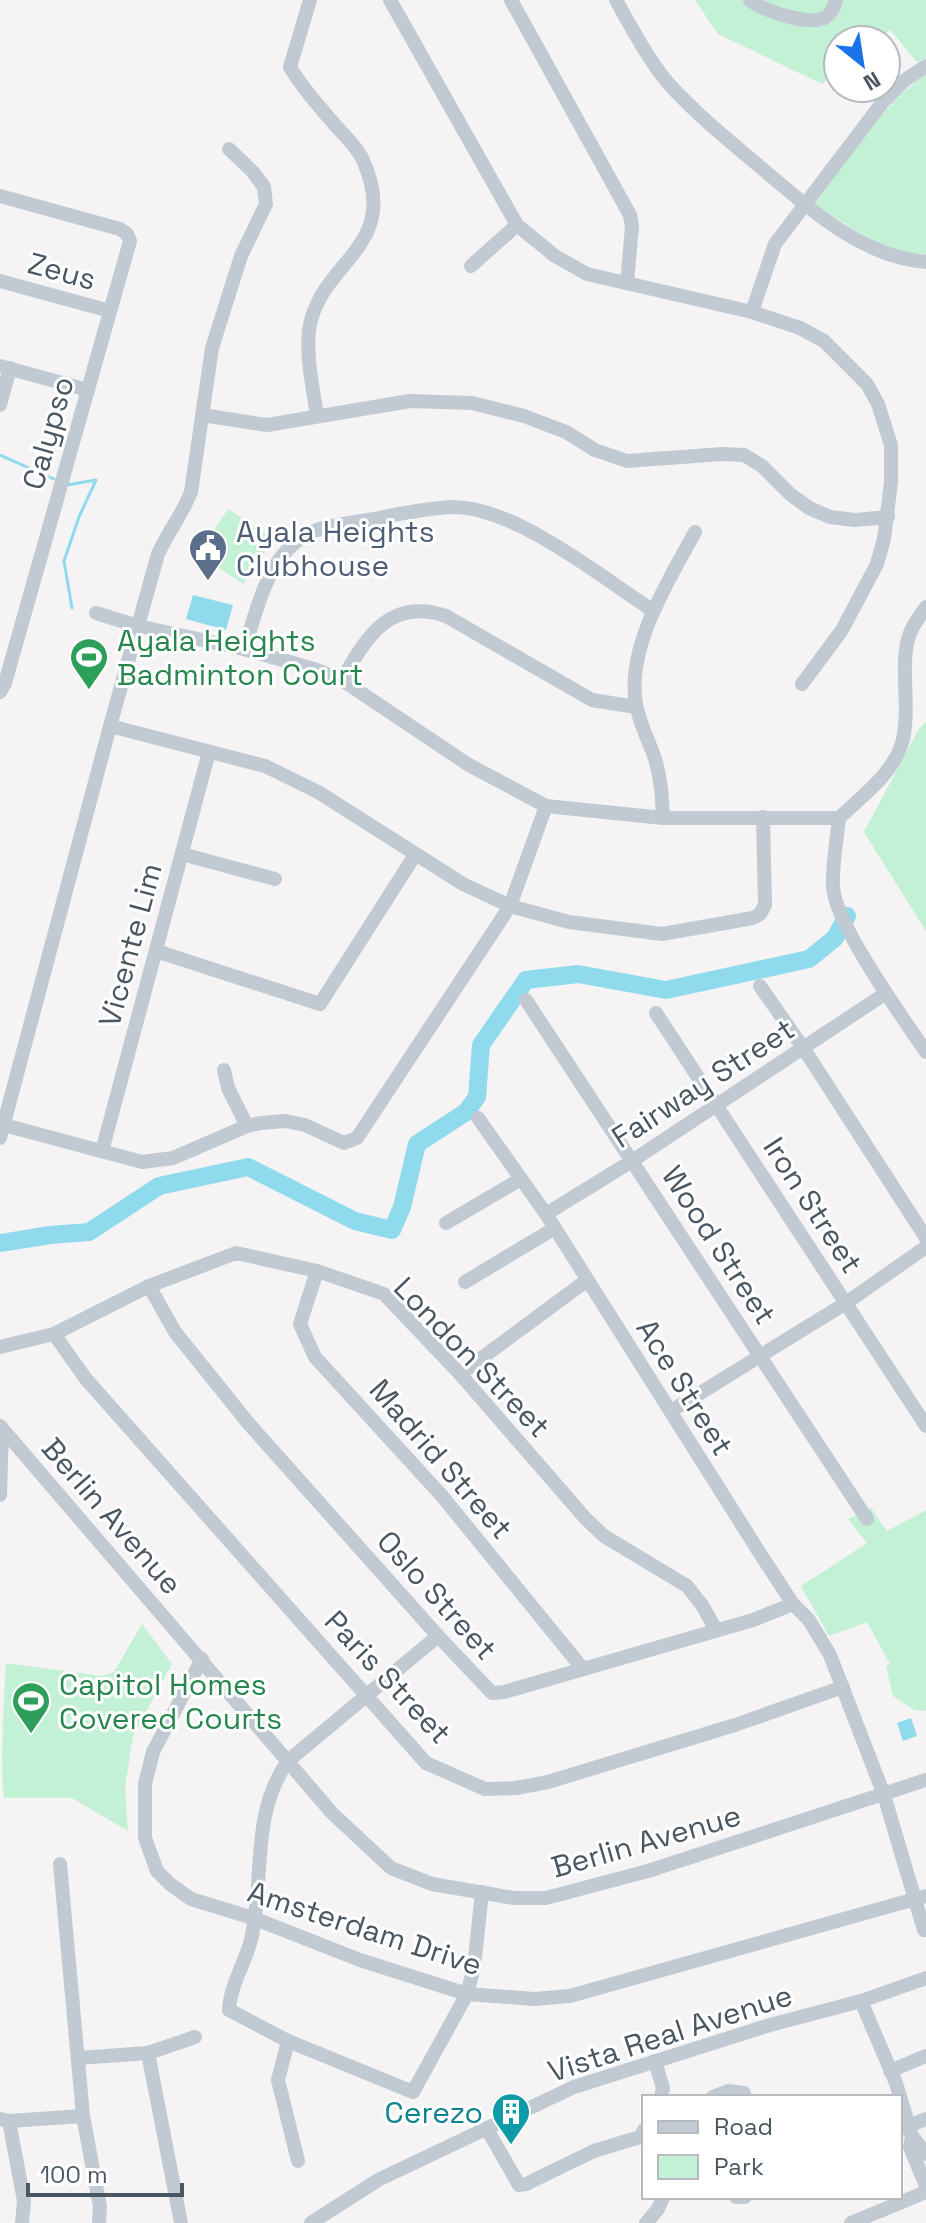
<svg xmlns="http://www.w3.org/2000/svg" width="926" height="2223" font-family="'Space Grotesk',sans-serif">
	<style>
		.green { fill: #c3f1d5 }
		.water { fill: #90daee }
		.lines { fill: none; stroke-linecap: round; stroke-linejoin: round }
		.stream { stroke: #90daee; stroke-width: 3 }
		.river { stroke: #90daee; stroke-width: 18 }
		.minor { stroke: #c1cad2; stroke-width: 14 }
		.labels { text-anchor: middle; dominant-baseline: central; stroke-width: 6; stroke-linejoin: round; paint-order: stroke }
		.street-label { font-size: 30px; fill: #4a5661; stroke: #fff }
		.service-label { font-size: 30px; fill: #4e5e75; stroke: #fff; text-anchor: start }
		.leisure-label { font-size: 30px; fill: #27864d; stroke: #fff; text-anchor: start }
		.culture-label { font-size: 30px; fill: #0d838f; stroke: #fff; text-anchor: end }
	</style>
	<rect width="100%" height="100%" fill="#f5f3f3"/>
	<g class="green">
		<path d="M695 0H926V58L917 62 890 30 878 40H838V71L822 84 718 34Z"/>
		<path d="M926 74V256C883 252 849 227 815 204 848 159 880 107 926 74Z"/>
		<path d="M228 509 273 539 243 584 198 554Z"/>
		<path d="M926 722V931L864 832 919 729Z"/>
		<path d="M871 1508 887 1531 926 1510V1711L914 1710 893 1696 886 1667 890 1664 867 1622 829 1636 801 1586 867 1543 848 1519Z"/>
		<path d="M142 1624 172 1664 133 1736 125 1787 128 1831 72 1798H4C0 1778 4 1690 6 1663L101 1676 114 1672Z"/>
	</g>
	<g class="water">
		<path d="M193 595 233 605 226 630 186 619Z"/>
		<path d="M911 1718 917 1736 903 1741 897 1723Z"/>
	</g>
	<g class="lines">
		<g class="stream">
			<path d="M0 455 54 479"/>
			<path d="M67 485 96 480 79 517 64 561 72 608"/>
		</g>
		<path class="river" d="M0 1243 50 1235 89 1232 159 1186 248 1167 355 1221 392 1230 402 1207 417 1144 466 1112 477 1097 481 1045 526 980 578 974 666 990 809 959 835 938 847 916"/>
		<g class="minor">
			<path d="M310 0 290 67C302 88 319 106 335 125 344 135 356 146 362 158 404 248 319 260 309 330 306 358 313 388 317 416"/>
			<path d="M390 0 517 225 555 256 587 274 752 312 800 328 824 341 867 384 878 404 891 445V482L884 539 877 564 842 630 802 684"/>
			<path d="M511 0 630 215 632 227 627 283"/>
			<path d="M616 0C631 27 648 59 668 83 695 113 728 140 759 166 807 206 860 257 926 262"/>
			<path d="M750 0C764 11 811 27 826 17 832 13 834 7 836 0"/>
			<path d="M0 196 120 229 127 234 130 241 5 683 0 692"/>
			<path d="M471 266 517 225"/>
			<path d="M0 281 110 311"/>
			<path d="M752 312 775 244 882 103 905 80 926 66"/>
			<path d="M0 366 88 390"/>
			<path d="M0 405 10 368"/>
			<path d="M202 415 267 425 410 401 472 403 524 416 566 432 595 450 627 461 722 454 744 455 762 466 790 494 809 508 830 517 855 520 888 517"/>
			<path d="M926 607C919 617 911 627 908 639 900 670 911 710 902 743 893 774 861 797 839 818 837 840 832 864 833 886 834 923 903 1018 926 1052"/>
			<path d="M96 613 138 626 244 649 314 669 342 680 469 765 546 806 663 818H839"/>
			<path d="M244 649C259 605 269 545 320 529 337 524 356 522 374 519 399 514 426 508 453 507 515 507 600 576 652 610"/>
			<path d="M342 680C366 637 390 597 446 616L592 700 636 707"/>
			<path d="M110 726 265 766 318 792 463 884 510 906 569 922 662 934 753 918 760 914 765 905 763 817"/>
			<path d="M663 818C662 797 661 776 654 756 648 739 639 722 636 704 626 647 669 580 695 532"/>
			<path d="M182 854 275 879"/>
			<path d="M156 951 320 1004 415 855"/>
			<path d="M760 986 804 1049 926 1238"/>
			<path d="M526 1000 867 1519"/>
			<path d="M656 1013 926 1426"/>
			<path d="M224 1070 228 1088 247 1126"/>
			<path d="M478 1118 546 1214 761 1555 793 1604 809 1620 830 1655 884 1795 924 1930"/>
			<path d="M4 1125 142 1162 173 1158 247 1126 261 1123 285 1121 305 1125 344 1143 357 1138 510 906 546 806"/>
			<path d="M0 1138 110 726 158 554C168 532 182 515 191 492L212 348 241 256 266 204 264 187 253 172 229 149"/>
			<path d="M102 1151 209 752"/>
			<path d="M546 1214 632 1161 886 993"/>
			<path d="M446 1223 521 1179"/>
			<path d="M317 1271 300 1324 315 1357 442 1496 583 1669"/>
			<path d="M465 1282 555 1228"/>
			<path d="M149 1286 175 1332 249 1424 438 1636 492 1693 504 1692 753 1620 793 1604"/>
			<path d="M54 1334 86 1379 426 1763 485 1789 516 1788 548 1782 735 1725 843 1687"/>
			<path d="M0 1347 54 1334 149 1286 236 1253 317 1271 384 1294 460 1374 586 1519 604 1536 687 1586 702 1605 716 1630"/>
			<path d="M460 1374 586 1281"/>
			<path d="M671 1411 846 1303 926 1247"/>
			<path d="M0 1426 332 1813 391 1868 432 1884 514 1898H546L648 1871 926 1780"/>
			<path d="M0 1495 2 1428"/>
			<path d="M438 1636 288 1761C250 1814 265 1880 251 1940 245 1963 230 1986 229 2010L288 2041 413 2092 467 1994 474 1967 482 1892"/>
			<path d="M202 1659 153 1752 145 1784V1838L157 1871 170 1884 191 1899 253 1918 360 1960 467 1994 535 1999 570 1996 926 1896"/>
			<path d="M60 1864 83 2116 100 2207 99 2223"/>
			<path d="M861 2001 896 2083 912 2136 910 2147 926 2186"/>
			<path d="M288 2041 278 2080 298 2161"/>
			<path d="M148 2053 181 2223"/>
			<path d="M78 2058 148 2053 195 2037"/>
			<path d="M655 2061 663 2088 661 2097"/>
			<path d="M890 2071 926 2056"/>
			<path d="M713 2097 728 2091 744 2093"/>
			<path d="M0 2119 9 2121 83 2116"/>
			<path d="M9 2121 24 2201 22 2223"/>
			<path d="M487 2129 519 2185 526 2184 594 2151 640 2137 644 2130"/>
			<path d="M900 2129 926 2119"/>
			<path d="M912 2136 926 2154"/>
			<path d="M736 2197H745"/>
			<path d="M311 2223 378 2180 574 2087 770 2025 861 2001 926 1978"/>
			<path d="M646 2223 658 2209 663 2197"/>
			<path d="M851 2223 926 2192"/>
		</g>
	</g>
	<defs>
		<symbol id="civic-pin" viewBox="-11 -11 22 30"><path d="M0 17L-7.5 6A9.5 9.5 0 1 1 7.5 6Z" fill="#5c6f8a" stroke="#fff"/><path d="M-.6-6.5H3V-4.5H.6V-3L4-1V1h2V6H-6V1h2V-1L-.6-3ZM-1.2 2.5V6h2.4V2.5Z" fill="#fff"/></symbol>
		<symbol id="stadium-pin" viewBox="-11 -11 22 30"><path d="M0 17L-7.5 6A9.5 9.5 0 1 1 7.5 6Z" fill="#2e9e5b" stroke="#fff"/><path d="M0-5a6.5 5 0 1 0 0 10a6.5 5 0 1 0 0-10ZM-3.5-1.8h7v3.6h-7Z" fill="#fff"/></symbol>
		<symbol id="building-pin" viewBox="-11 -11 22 30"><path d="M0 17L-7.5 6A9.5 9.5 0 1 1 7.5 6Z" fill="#0f9aa8" stroke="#fff"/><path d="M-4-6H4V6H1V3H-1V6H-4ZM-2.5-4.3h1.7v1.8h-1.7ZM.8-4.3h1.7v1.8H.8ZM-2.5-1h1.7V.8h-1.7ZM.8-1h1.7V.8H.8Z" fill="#fff"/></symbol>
	</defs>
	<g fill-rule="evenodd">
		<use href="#civic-pin" x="186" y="526" width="44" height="60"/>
		<use href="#stadium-pin" x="67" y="635" width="44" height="60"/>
		<use href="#stadium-pin" x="9" y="1679" width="44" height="60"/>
		<use href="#building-pin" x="489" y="2090" width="44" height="60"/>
	</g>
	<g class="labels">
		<g class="street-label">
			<text transform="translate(62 271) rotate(15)">Zeus</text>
			<text transform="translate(48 433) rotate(-74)">Calypso</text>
			<text transform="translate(130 945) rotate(-75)">Vicente Lim</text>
			<text transform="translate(703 1083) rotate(-33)">Fairway Street</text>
			<text transform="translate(813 1205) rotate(57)">Iron Street</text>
			<text transform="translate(719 1245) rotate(57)">Wood Street</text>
			<text transform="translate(472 1357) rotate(46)">London Street</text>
			<text transform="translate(685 1387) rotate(58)">Ace Street</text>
			<text transform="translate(441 1459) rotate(49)">Madrid Street</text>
			<text transform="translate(112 1516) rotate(49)">Berlin Avenue</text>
			<text transform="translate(437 1595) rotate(48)">Oslo Street</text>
			<text transform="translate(388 1677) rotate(47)">Paris Street</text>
			<text transform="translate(646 1841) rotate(-16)">Berlin Avenue</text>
			<text transform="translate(365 1928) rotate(18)">Amsterdam Drive</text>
			<text transform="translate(670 2033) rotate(-18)">Vista Real Avenue</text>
		</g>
		<g class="service-label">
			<text x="236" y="531">Ayala Heights<tspan x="236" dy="34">Clubhouse</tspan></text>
		</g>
		<g class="leisure-label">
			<text x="117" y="640">Ayala Heights<tspan x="117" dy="34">Badminton Court</tspan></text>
			<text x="59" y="1684">Capitol Homes<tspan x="59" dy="34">Covered Courts</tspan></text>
		</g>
		<g class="culture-label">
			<text x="483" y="2112">Cerezo</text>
		</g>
	</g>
	<rect x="642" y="2095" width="260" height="104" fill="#ffffff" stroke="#b7bbc0" stroke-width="2"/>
	<rect x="658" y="2121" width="40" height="12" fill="#c1cad2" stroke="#b7bbc0" stroke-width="2"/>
	<text x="714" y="2135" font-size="24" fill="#4a5661">Road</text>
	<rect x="658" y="2155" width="40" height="24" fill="#c3f1d5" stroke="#b7bbc0" stroke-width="2"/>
	<text x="714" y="2175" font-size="24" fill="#4a5661">Park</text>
	<g transform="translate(862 64) rotate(150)"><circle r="38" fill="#ffffff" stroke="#b7bbc0" stroke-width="2"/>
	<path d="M0-6L14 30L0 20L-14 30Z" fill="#1a73e8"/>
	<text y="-12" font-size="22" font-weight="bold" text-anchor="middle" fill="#4a5661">N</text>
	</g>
	<path d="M28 2183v12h154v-12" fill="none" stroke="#4a5661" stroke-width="4"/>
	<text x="40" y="2183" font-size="24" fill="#4a5661" stroke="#ffffff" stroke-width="6" paint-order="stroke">100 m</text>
</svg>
